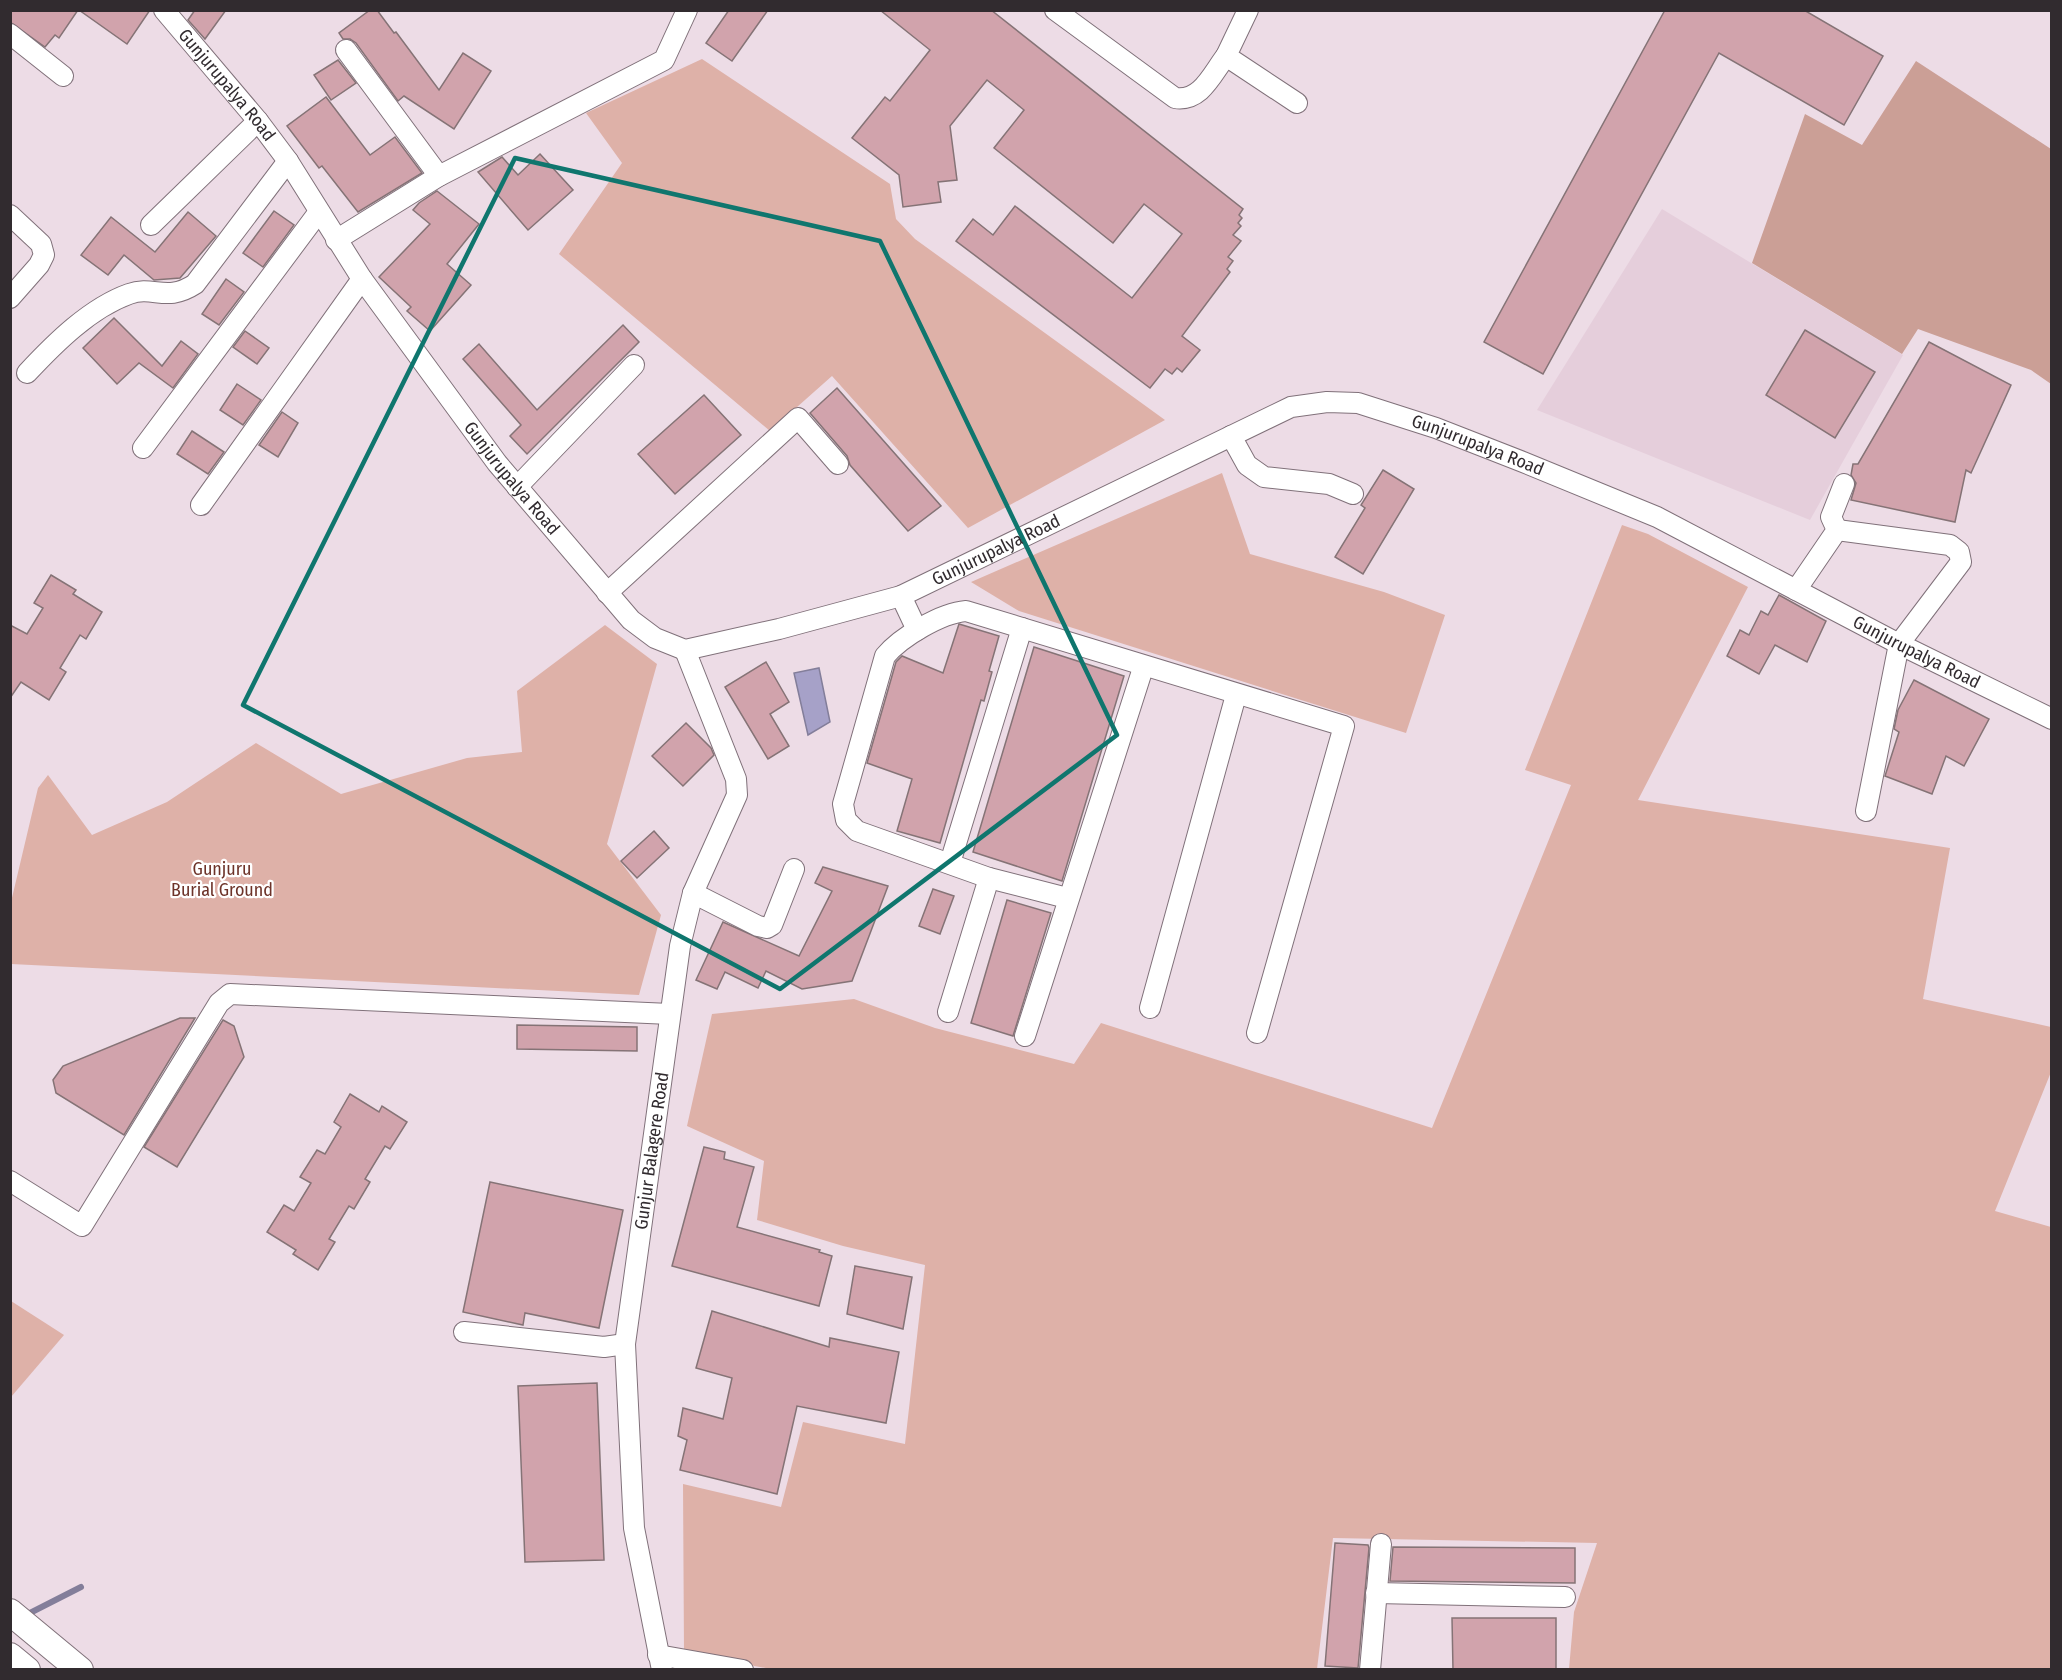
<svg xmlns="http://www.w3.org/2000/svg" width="2062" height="1680" font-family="'Fira Sans Condensed',sans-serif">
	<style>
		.built { fill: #e5cedb }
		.green { fill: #deb1a8 }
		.forest { fill: #cb9f96 }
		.water { fill: #a6a1c8; stroke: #837e9a; stroke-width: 1.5 }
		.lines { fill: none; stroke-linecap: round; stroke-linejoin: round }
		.stream { stroke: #837e9a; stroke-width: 6 }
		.building { fill: #d1a3ac; stroke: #857376; stroke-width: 1.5 }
		.minor-casing { stroke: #80717a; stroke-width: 22 }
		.major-casing { stroke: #80717a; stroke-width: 28 }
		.minor { stroke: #fff; stroke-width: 20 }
		.major { stroke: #fff; stroke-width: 26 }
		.marked { fill: none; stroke: #0f766e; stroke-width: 4.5; stroke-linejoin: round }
		.labels { text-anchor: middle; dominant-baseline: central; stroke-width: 4.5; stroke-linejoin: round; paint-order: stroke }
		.street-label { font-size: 18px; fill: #312b2f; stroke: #fff }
		.park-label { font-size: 18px; fill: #6d3329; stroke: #fff }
	</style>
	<rect width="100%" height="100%" fill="#eddce6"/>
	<path class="built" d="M1662 209 1903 355 1810 520 1537 410Z"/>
	<g class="green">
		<path d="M702 59 890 184 896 219 915 239 1165 420 968 528 832 376 770 431 559 254 622 163 586 113Z"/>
		<path d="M1222 473 1250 554 1384 592 1445 615 1406 733 1019 611 971 582Z"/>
		<path d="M1622 525 1648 534 1748 587 1638 800 1950 848 1923 999 2051 1027V1072L1995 1211 2051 1227V1669H1569L1574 1612 1597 1543 1333 1538 1317 1669H771L684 1653 683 1484 781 1507 803 1422 905 1444 925 1265 843 1246 757 1220 764 1161 687 1126 712 1014 854 999 935 1028 1074 1064 1101 1023 1432 1128 1571 785 1525 770Z"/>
		<path d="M605 625 657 664 607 844 661 915 639 995 11 964V902L38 788 48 775 92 835 167 802 256 743 341 794 467 758 522 752 517 691Z"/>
		<path d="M11 1301 64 1335 11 1397Z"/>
	</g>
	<path class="forest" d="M1916 61 2051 149V384L2031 370 1918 329 1902 354 1752 263 1805 114 1862 145Z"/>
	<path class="water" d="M819 668 830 722 808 735 794 673Z"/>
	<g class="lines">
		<path class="stream" d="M26 1615 81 1587"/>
	</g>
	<g class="building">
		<path d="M10 10H78L59 38 55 35 45 47 10 22Z"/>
		<path d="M79 10H150L127 44Z"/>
		<path d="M195 10H226L205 39 188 20Z"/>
		<path d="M370 10H377L394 33 396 32 439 90 463 53 491 71 454 129 404 96 398 101 356 43 350 39H343L339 33Z"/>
		<path d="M729 10H768L732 61 706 43Z"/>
		<path d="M880 10H991L1243 209 1239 215 1242 218 1238 223 1241 226 1233 235 1241 241 1228 257 1233 261 1227 269 1230 272 1182 336 1200 350 1182 372 1177 368 1172 374 1165 369 1150 388 956 241 973 219 993 235 1015 206 1132 298 1182 234 1144 204 1113 243 994 148 1024 110 987 80 950 126 957 180 938 182 941 202 903 207 899 175 852 138 885 97 890 101 930 50Z"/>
		<path d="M1665 10H1804L1883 56 1844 125 1719 53 1543 374 1484 342Z"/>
		<path d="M338 60 356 83 331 100 314 75Z"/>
		<path d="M326 97 370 155 395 137 422 173 358 212 322 166 319 168 287 126Z"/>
		<path d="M540 154 573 190 528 230 478 172 502 157 518 175Z"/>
		<path d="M437 191 479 224 447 264 471 285 430 331 407 311 411 307 379 277 430 224 413 210 419 203Z"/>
		<path d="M274 211 294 225 263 267 243 253Z"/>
		<path d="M188 212 216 236 180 278 154 280 124 255 108 275 81 255 111 217 155 252Z"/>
		<path d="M226 279 244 292 219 325 202 314Z"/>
		<path d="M114 318 162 366 181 341 198 354 173 388 139 363 117 384 83 348Z"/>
		<path d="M623 325 639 342 527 454 510 436 521 425 463 359 479 344 537 410Z"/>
		<path d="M1805 330 1875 372 1835 438 1766 395Z"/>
		<path d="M245 331 269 348 257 364 233 347Z"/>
		<path d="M1929 342 2011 385 1971 473 1966 470 1955 522 1851 500 1856 483 1851 475 1853 464H1858Z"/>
		<path d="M237 384 261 400 243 425 220 410Z"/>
		<path d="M837 388 941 506 908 531 850 465 847 456 810 413Z"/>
		<path d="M704 395 741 435 675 494 638 454Z"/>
		<path d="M282 412 298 423 278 457 259 445Z"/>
		<path d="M192 431 224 452 208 474 177 454Z"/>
		<path d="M1383 470 1414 489 1363 574 1335 557 1365 508 1361 505Z"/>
		<path d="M51 575 76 590 73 594 102 612 86 639 80 635 60 668 66 672 49 700 21 682 10 698V625L27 634 43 608 34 603Z"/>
		<path d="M1779 595 1826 621 1807 662 1775 645 1759 674 1727 656 1740 630 1749 635 1761 611 1768 615Z"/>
		<path d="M959 624 999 636 989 671 992 672 984 701 981 700 940 843 897 831 912 779 867 763 896 662 902 656 943 673Z"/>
		<path d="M1034 647 1124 676 1062 881 973 852Z"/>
		<path d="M766 662 789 702 770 714 789 746 768 759 725 687Z"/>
		<path d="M1914 680 1989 719 1964 766 1946 756 1932 794 1885 776 1899 732 1894 729 1898 710Z"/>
		<path d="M686 723 711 748 714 755 683 786 652 756Z"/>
		<path d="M654 831 669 848 637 878 621 861Z"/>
		<path d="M823 867 888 886 852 981 802 989 766 971 758 988 725 972 717 989 696 980 723 922 799 956 832 891 815 883Z"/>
		<path d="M933 889 954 896 940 934 919 926Z"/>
		<path d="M1007 900 1051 913 1013 1036 971 1023Z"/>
		<path d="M180 1018H195L124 1135 56 1093 53 1080 63 1066Z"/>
		<path d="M223 1020 234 1026 244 1057 177 1167 144 1147Z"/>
		<path d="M517 1025 637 1027V1051L517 1049Z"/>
		<path d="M350 1094 379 1112 382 1106 407 1122 390 1149 385 1146 365 1179 370 1182 354 1209 349 1206 329 1239 335 1242 318 1270 293 1254 296 1250 267 1232 284 1205 294 1211 311 1183 300 1177 317 1150 325 1154 341 1127 334 1122Z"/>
		<path d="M704 1147 725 1152 724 1159 754 1167 737 1227 820 1250 819 1252 832 1256 819 1306 672 1266Z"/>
		<path d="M490 1182 623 1210 599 1328 525 1313 523 1325 463 1312Z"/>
		<path d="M855 1266 912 1277 903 1329 847 1314Z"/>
		<path d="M712 1311 829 1347 830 1338 899 1352 886 1423 797 1406 777 1494 680 1470 687 1440 678 1436 683 1408 723 1419 732 1378 696 1368Z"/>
		<path d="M597 1383 604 1560 525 1562 518 1386Z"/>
		<path d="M1335 1543 1368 1545 1369 1548 1358 1668 1325 1666Z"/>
		<path d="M1393 1547 1575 1548V1583L1390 1581Z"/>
		<path d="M1452 1618H1556V1670H1453Z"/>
	</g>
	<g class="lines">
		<defs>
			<g id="minor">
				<path id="s1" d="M164 10 258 121 288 161 362 279 497 463 631 620 655 638 685 650 779 629 901 596 1291 407 1327 402 1358 403 1436 428 1523 462 1657 517 1899 644 2052 719"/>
				<path d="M1055 10 1175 98C1201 102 1212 74 1226 56"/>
				<path d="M1248 10 1226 56 1297 103"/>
				<path d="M10 34 63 76"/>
				<path d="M346 50 439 176"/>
				<path d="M10 215 41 244 44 255 39 265 10 298"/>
				<path d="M151 225 258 121"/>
				<path d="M336 240 439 176 664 60 687 10"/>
				<path d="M27 373C55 343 90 308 129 294 154 285 166 303 195 284L288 161"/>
				<path d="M1231 436 1247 465 1264 477 1329 484 1353 494"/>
				<path d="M143 448 318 213"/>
				<path d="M517 487 634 365"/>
				<path d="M201 505 362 279"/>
				<path d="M1837 530 1950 545 1959 552 1961 562 1899 644 1866 811"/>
				<path d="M1796 590 1837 530 1831 517 1844 484"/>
				<path d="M607 593 798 418 838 464"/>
				<path d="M901 596 917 630"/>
				<path d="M950 863 1022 628"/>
				<path d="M693 893 758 926 767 928 772 925 794 869"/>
				<path d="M1067 898 989 878 857 831 846 820 843 804 885 656C901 637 941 613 966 611L1344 726 1257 1033"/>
				<path d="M1150 1008 1236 695"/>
				<path d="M948 1012 989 878"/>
				<path d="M1025 1036 1143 668"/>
				<path d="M10 1181 82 1226 219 1003 230 994 670 1014"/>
				<path d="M464 1332 604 1347 625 1344"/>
				<path d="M1376 1593 1565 1597"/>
				<path d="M658 1655 743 1670"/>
				<path id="s2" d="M662 1670 634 1528 625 1344 680 946 693 893 737 795 736 779 685 650"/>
				<path d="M1370 1670 1381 1544"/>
			</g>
			<g id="major">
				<path d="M10 1612 80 1670"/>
				<path d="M10 1656 27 1670"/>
			</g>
		</defs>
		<use href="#minor" class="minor-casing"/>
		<use href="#major" class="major-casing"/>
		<use href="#minor" class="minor"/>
		<use href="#major" class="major"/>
	</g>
	<path class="marked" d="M515 158 880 241 1117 735 780 989 243 705Z"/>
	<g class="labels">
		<g class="street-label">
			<text stroke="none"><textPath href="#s1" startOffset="98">Gunjurupalya Road</textPath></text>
			<text stroke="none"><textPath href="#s1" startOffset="1682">Gunjurupalya Road</textPath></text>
			<text stroke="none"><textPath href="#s1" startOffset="584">Gunjurupalya Road</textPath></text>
			<text stroke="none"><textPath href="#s1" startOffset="1160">Gunjurupalya Road</textPath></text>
			<text stroke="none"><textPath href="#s1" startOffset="2168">Gunjurupalya Road</textPath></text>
			<text stroke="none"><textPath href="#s2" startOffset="524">Gunjur Balagere Road</textPath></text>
		</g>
		<g class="park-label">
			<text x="222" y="869">Gunjuru<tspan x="222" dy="21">Burial Ground</tspan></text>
		</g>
	</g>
	<rect width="2062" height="1680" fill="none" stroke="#312b2f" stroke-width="24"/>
</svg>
